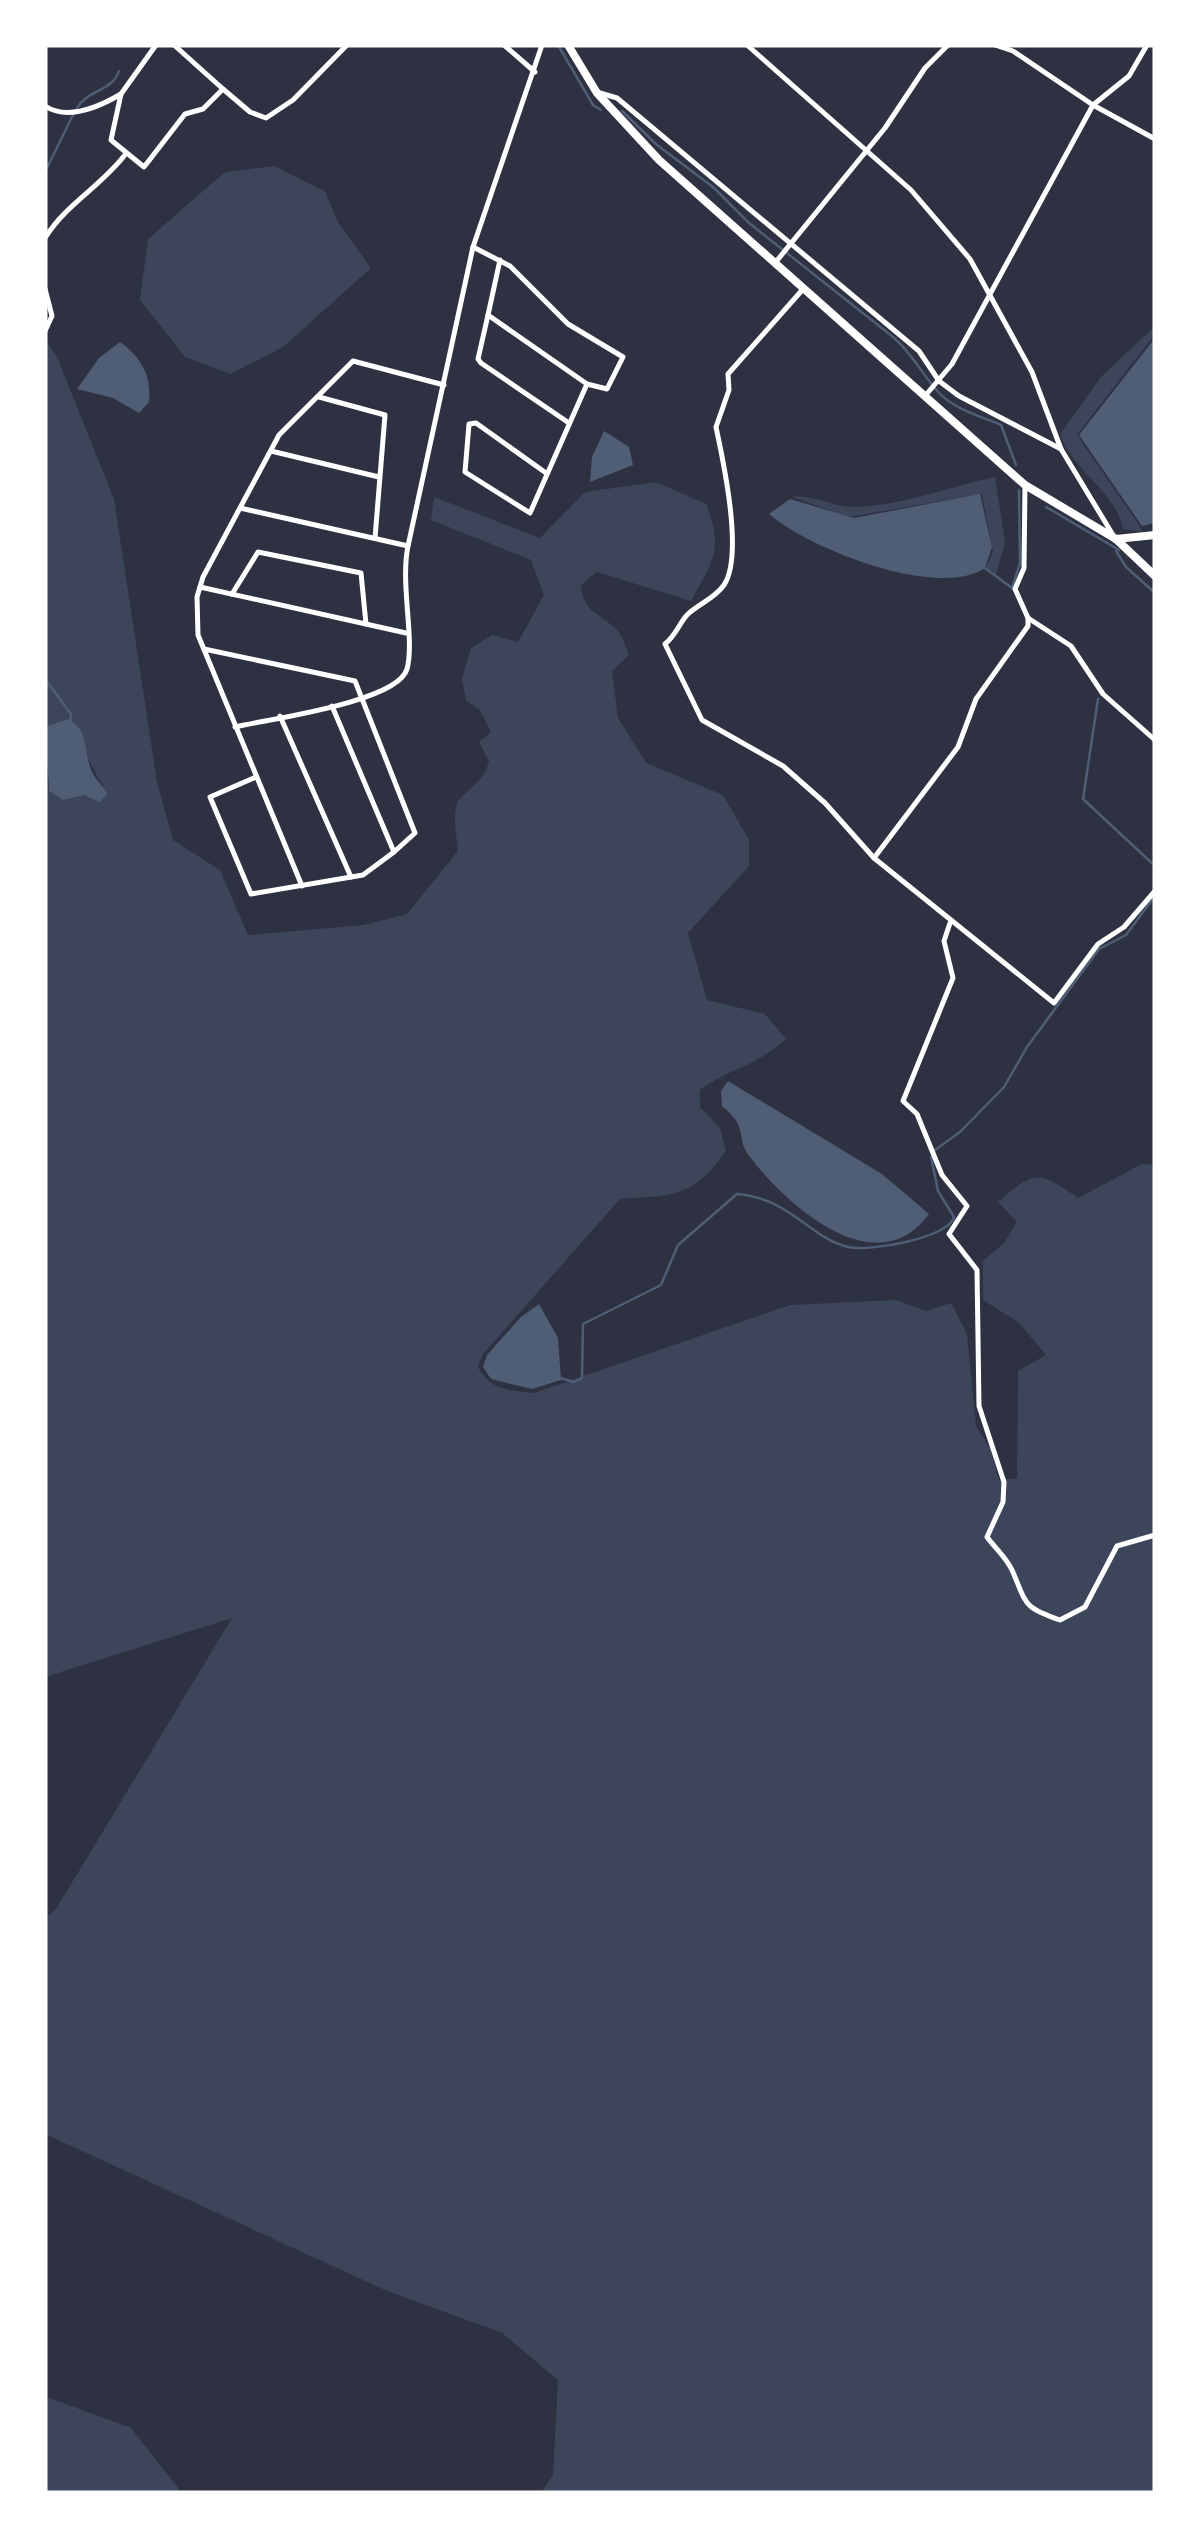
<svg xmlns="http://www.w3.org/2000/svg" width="1200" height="2538" font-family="Jost,sans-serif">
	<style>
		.green { fill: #3c4559 }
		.water { fill: #4f5d75 }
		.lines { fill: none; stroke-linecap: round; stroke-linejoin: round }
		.stream { stroke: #4f5d75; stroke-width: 2.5 }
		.minor { stroke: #fff; stroke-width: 5 }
		.secondary { stroke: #fff; stroke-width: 8 }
	</style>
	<rect width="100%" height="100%" fill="#2d3142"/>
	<g class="green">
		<path d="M274 166 325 191 338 222 371 268 283 347 230 374 185 357 140 300 148 239 225 172Z"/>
		<path d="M1155 326V334L1077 435 1139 525 1142 532 1123 529C1115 490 1072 471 1060 434L1102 376Z"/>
		<path d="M45 340 57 357 114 499 157 782 173 840 220 870 248 935 364 925 407 914 458 851C457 838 453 821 456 808 459 791 482 788 489 761L479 742 491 732 480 710 466 701 462 679 471 648 492 635 518 642 544 595 531 560 431 520 434 497 540 538 585 492 656 482 706 504C724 549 713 561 691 601L597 572 581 585C583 611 597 612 614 627 622 633 625 646 629 655L612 671 618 718 646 763 723 795 749 840V866L688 933 707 1000 765 1014 786 1039C761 1064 727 1069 700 1090V1107L720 1128 726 1151C692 1198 675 1195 620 1199L483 1354 478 1367C491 1391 509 1390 534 1393L790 1305 896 1300 926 1311 951 1303 967 1334 976 1426 990 1448 999 1480 1017 1478 1018 1371 1046 1355 1019 1323 983 1300V1261L1004 1243 1017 1222 998 1202C1035 1170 1038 1170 1078 1198L1142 1164 1155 1165V2493H541L553 2475 558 2380 502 2333 385 2290 45 2134V1918L56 1909 232 1618 45 1677V778L49 791 63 800 103 787 67 719 45 727Z"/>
		<path d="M995 477 1005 543 996 574 986 567 993 552 982 494 849 517 792 497C815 494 833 508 854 507 902 506 948 487 995 477Z"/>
		<path d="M47 2397 131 2428 182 2493H45Z"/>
	</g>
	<g class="water">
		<path d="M1155 338V523L1142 526 1079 435Z"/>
		<path d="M120 342C141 357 152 376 149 402L139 413 113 398 77 389 99 358Z"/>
		<path d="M604 431 629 447 633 465 590 482 592 457Z"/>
		<path d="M980 494 992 547 985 568C937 600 808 548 769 514L790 499 854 518Z"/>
		<path d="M67 719C90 729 83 752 92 772 96 780 103 786 107 794L100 802 84 795 63 800 49 791 45 727Z"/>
		<path d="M728 1081 882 1174 929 1214C876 1287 785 1203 750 1157 734 1137 751 1130 722 1106L721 1091Z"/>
		<path d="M539 1304 558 1338 561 1380 532 1389 491 1379 483 1367 487 1355 521 1317Z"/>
	</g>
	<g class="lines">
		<g class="stream">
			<path d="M558 45 593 105 601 110"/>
			<path d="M77 108C87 90 113 91 119 71"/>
			<path d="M622 111 657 145 713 187 749 223 893 337C912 353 922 374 938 392 954 409 980 416 1001 425L1016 465"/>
			<path d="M45 172 73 115"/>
			<path d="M1046 507 1119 550"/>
			<path d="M1116 551 1126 567 1155 593"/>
			<path d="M985 568 1012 588 1020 563 1019 490"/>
			<path d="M45 679 71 714 70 721"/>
			<path d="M1098 699 1083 799 1155 866"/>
			<path d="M935 1150 960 1132 1004 1087 1027 1047 1099 949 1126 935 1155 896"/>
			<path d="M560 1378 574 1382 582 1378 583 1324 661 1285 678 1245 737 1194C792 1199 808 1237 848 1247 869 1252 949 1238 954 1217L938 1191 931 1157"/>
		</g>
		<g class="minor">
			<path d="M156 45 121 94 111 140 144 167 185 114 203 109 223 89 250 112 266 118 293 100 347 45"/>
			<path d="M174 45 223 89"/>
			<path d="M504 45 535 72"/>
			<path d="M747 45 911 190 970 259 1032 372 1061 449 1113 535"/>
			<path d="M1147 45 1129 76 1093 105 1155 139"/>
			<path d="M600 93 617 98 919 351 939 381 959 396 1061 449"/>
			<path d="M45 106C68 121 99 107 121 94"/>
			<path d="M45 238C66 204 100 187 124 156"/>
			<path d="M473 247 510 266 568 324 623 357 607 389 587 384 488 315 500 260"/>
			<path d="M775 263 885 128 925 68 948 45"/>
			<path d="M804 288 728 374 729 390 716 427C723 460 744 555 724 585 714 599 700 603 688 614 679 623 677 634 665 644L702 720 783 766 825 803 874 858 1054 1003 1098 944 1124 927 1155 891"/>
			<path d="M45 289 52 316 45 331"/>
			<path d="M488 315 478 359 481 363 569 423"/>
			<path d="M925 396 952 364 1093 105 1013 51 995 45"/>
			<path d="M319 397 385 415 375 538"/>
			<path d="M271 451 379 477"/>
			<path d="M546 473 476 423 469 424 465 472 530 513 587 384"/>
			<path d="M1025 485 1024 568 1015 589 1028 618 1071 646 1103 694 1155 740"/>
			<path d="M240 508 408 546"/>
			<path d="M200 587 406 633"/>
			<path d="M232 594 258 552 361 573 366 624"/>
			<path d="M204 649 355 681 415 833 394 852"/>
			<path d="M280 716 351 877"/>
			<path d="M235 727C269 719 398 702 407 669 415 639 400 585 408 546L473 247 542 45"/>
			<path d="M256 777 210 797 251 894 363 875 394 852 332 706"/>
			<path d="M874 858 958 747 976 699 1028 626V618"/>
			<path d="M302 886 198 635 197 597 203 577 279 435 353 361 444 385"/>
			<path d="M950 923 944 941 953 978 903 1101 917 1114 942 1175 967 1206 949 1234 977 1270 979 1406 1004 1482 1003 1502 987 1537C995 1548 1006 1557 1012 1570 1027 1604 1022 1607 1060 1620L1085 1607 1117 1546 1155 1535"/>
		</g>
		<g class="secondary">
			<path d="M568 45 597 93 659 160 1025 485 1116 539 1155 576"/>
			<path d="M1116 539 1155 535"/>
		</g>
	</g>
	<rect width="1200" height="2538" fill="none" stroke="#ffffff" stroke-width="95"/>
</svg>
